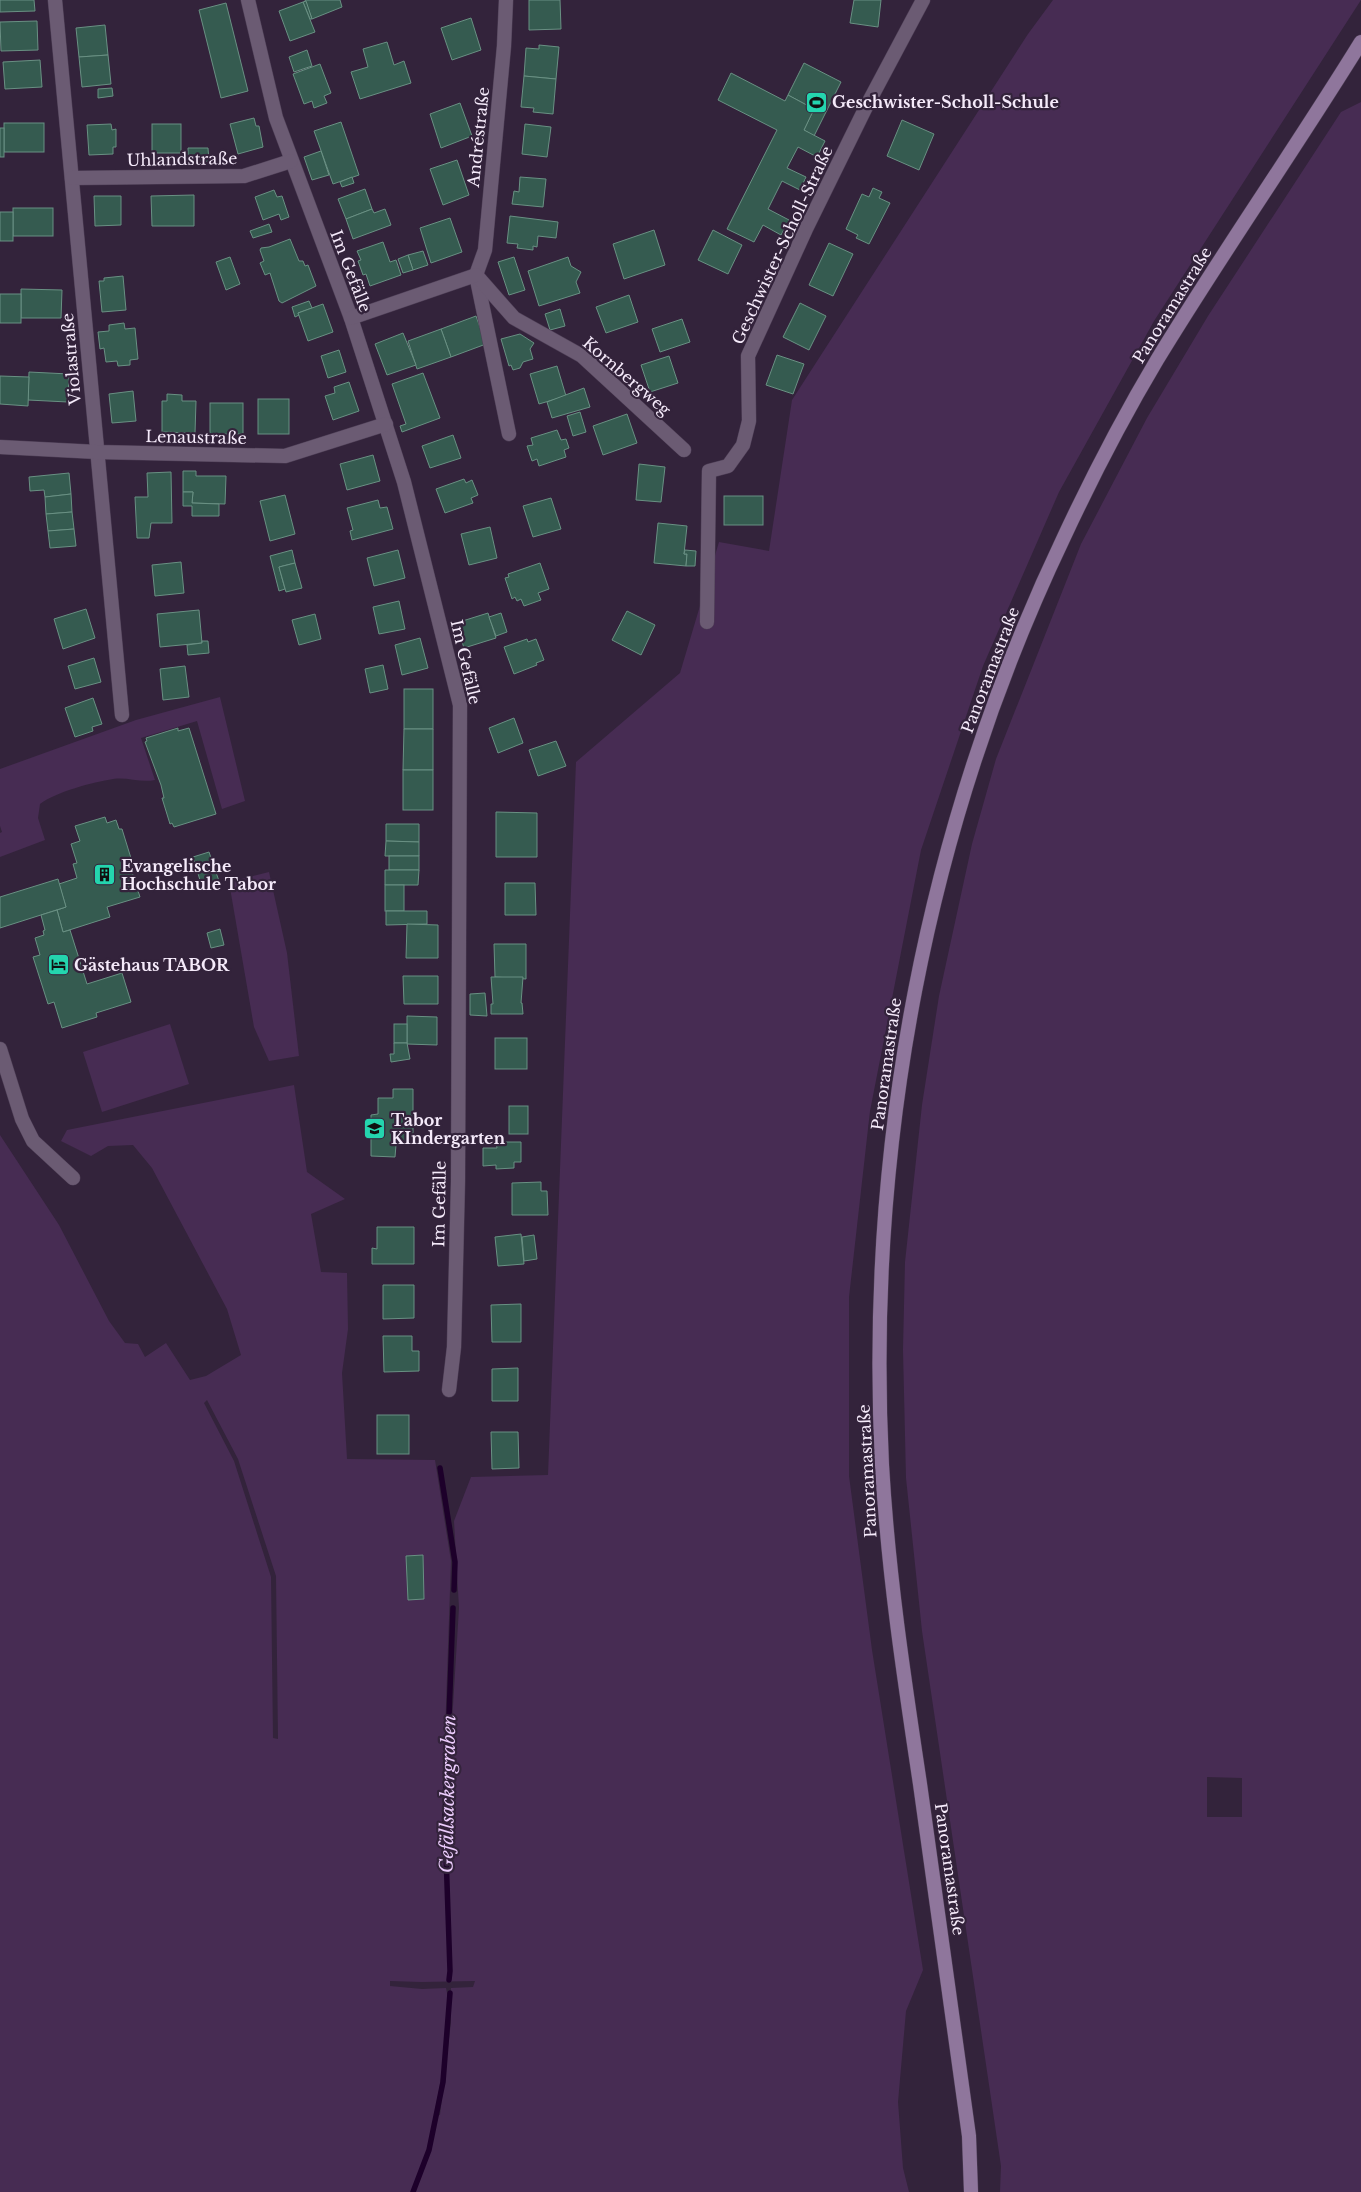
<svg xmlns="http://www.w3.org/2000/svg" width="1361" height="2192" font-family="'Libre Baskerville',serif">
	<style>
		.green { fill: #472c53; fill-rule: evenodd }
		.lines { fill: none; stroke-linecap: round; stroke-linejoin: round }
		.stream { stroke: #1d002a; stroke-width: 5.5 }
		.building { fill: #355b50; stroke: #699083 }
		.minor-casing { stroke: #4e3f56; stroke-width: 15 }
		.secondary-casing { stroke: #4e3f56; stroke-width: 15 }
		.minor { stroke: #6b5b73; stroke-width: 14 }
		.secondary { stroke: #8f769c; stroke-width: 14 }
		.labels { text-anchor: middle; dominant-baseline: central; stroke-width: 4.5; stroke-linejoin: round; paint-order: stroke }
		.poi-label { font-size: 16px; font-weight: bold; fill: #f5eafa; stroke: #33233b; text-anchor: start }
		.street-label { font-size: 16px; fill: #f5eafa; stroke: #33233b }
		.water-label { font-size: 18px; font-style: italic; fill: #ecccfd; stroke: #33233b }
	</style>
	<rect width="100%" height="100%" fill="#33233b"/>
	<g class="green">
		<path d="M1053 0H1361L1154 321 1059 492 983 666 921 850 870 1111 849 1297V1476L872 1650 923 1970 906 2011 898 2102 903 2168 909 2192H415L431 2150 428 2148 411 2192H0V1135L59 1225 109 1321 125 1343 138 1344 145 1357 166 1343 190 1380 206 1376 241 1355 227 1309 152 1168 133 1145 108 1146 91 1156 61 1141 67 1130 294 1085 307 1172 345 1199 311 1214 321 1272 347 1273 348 1329 342 1373 347 1459 435 1460 451 1561 441 1849 448 1854 452 1722 459 1608 454 1521 471 1477 548 1475 576 762 680 673 719 542 769 551 792 400 1028 34ZM207 1400 238 1459 276 1576 278 1739 273 1738 271 1577 234 1461 204 1403ZM390 1981 421 1982 475 1981 473 1987 451 1988V2022L440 2115 434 2116C440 2088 453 2014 446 1988L422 1989 390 1986Z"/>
		<path d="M1361 102V2192H1000L1001 2166 922 1631 906 1478 903 1350 905 1262 922 1105 939 996 972 844 996 759 1081 544 1147 418 1208 316 1341 112ZM1207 1777 1242 1778V1817H1207Z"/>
		<path d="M220 697 245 801 222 809 197 721 141 738 155 780C141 783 128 777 113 779 93 782 56 792 40 804L38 818 45 840 0 857V833L2 832 0 826V769L136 720Z"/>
		<path d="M269 872 287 953 299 1056 269 1061 254 1027 229 882Z"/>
		<path d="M170 1024 189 1084 102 1112 83 1052Z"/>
	</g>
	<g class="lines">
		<g class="stream">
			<path d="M440 1468 455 1562 454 1590"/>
			<path d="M449 1980 450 1971 445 1825 453 1608"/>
			<path d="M413 2192 429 2150 443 2082 450 1993"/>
		</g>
	</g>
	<g class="building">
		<path d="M0 0H34L35 11 0 12Z"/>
		<path d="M305 0H340L342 7 312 19Z"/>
		<path d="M529 0H560L561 29 529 30Z"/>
		<path d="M854 0H881L878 27 850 23Z"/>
		<path d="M306 1 312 19H310L303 2Z"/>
		<path d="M303 2 315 32 290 41 279 11Z"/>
		<path d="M226 3 248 91 221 98 199 10Z"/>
		<path d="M471 18 481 50 452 60 441 28Z"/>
		<path d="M37 21 38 50 1 51 0 22Z"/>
		<path d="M105 25 108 55 79 57 76 28Z"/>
		<path d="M387 42 394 65 404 61 411 83 360 99 351 72 368 67 363 49Z"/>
		<path d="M539 45 559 47 556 79 524 76 526 48 539 49Z"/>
		<path d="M307 50 312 66 294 72 289 57Z"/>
		<path d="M108 55 111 84 82 87 79 57Z"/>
		<path d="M40 60 42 87 5 89 3 62Z"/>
		<path d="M804 63 841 82 814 136 804 130 814 109 788 95Z"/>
		<path d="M320 64 331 93 324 96 327 103 314 108 312 101 304 104 293 74Z"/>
		<path d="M731 73 785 101 788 95 814 109 804 130 825 141 817 157 798 147 787 168 806 177 800 190 782 181 768 209 789 220 781 235 763 225 754 242 727 229 777 130 718 100Z"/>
		<path d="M524 76 556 79 553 114 533 112 534 108 521 107Z"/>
		<path d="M112 88 113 96 98 98V89Z"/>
		<path d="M460 103 472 136 441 148 430 114Z"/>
		<path d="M254 118 256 126H259L263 147 238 154 230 124Z"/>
		<path d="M902 120 934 134 919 170 887 156Z"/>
		<path d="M341 122 359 175 333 184 314 131Z"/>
		<rect x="4" y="123" width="40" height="29"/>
		<path d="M111 124 112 130 116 129V147H113V154L89 155 87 125Z"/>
		<rect x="152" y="124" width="29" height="29"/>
		<path d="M525 124 551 127 547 157 522 154Z"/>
		<rect x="0" y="128" width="4" height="29"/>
		<path d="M188 148H208L209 162H188Z"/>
		<path d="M321 151 329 175 312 180 304 157Z"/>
		<path d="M457 160 469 195 443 205 430 169Z"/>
		<path d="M352 177 354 183 342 187 340 182Z"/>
		<path d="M520 177 546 179 543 207 512 204 514 191 519 192Z"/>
		<path d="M873 188 882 192 879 198 890 203 869 244 856 238 858 235 846 229 862 194 869 197Z"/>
		<path d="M365 189 372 209 346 219 338 199Z"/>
		<path d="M274 190 277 197 282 196 289 217 281 220 279 214 263 220 255 197Z"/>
		<path d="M194 195V226H152L151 196Z"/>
		<path d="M94 196H121V225L95 226Z"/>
		<rect x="13" y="208" width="40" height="28"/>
		<path d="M372 209 374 213 385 209 391 225 353 239 346 219Z"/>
		<rect x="0" y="212" width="13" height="29"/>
		<path d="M510 216 558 222 556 238 538 236 537 247 533 246V250L517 248 518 244 507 243Z"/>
		<path d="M450 218 462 252 431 263 420 228Z"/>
		<path d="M269 224 272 232 253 238 250 231Z"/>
		<path d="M654 230 665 265 624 279 613 244Z"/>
		<path d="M713 230 742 245 728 274 698 260Z"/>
		<path d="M290 239 299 261H303L305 266 308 265 316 286 282 303 279 301 270 273 265 275 260 263 264 261 260 250 261 248 269 247Z"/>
		<path d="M383 242 390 262 396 260 401 275 370 286 366 274 363 275 358 261 361 260 357 251Z"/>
		<path d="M829 243 853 254 833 296 809 285Z"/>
		<path d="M423 251 428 265 413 270 408 255Z"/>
		<path d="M408 255 413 270 403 273 398 259Z"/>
		<path d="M230 257 240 284 226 290 216 262Z"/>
		<path d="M514 257 525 290 509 295 498 262Z"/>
		<path d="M568 257 571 266 581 272 576 282 580 293 539 306 528 271Z"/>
		<path d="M123 276 126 310 102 312 99 281H104V278Z"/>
		<path d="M21 289 62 290 61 318H21Z"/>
		<rect x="0" y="294" width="21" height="29"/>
		<path d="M629 295 638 322 606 333 596 307Z"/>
		<path d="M309 301 312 308 298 313 299 315 295 317 292 307Z"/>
		<path d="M800 303 826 316 809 350 783 337Z"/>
		<path d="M323 304 333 332 308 341 298 313Z"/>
		<path d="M560 309 565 326 550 330 545 314Z"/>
		<path d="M476 316 486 344 451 357 441 329Z"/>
		<path d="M682 319 690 342 660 352 652 329Z"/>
		<path d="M124 323 125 329 135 328 138 359 130 360V365L118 366 117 361 106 362 104 348 100 349 98 332 109 331V325Z"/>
		<path d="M441 329 451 357 417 369 408 341Z"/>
		<path d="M403 333 416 365 387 375 375 344Z"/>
		<path d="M520 334 534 343 530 349 533 359 523 362 520 368 513 370 511 365 509 366 501 339Z"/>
		<path d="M339 350 346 372 328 378 321 356Z"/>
		<path d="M777 355 804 364 793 394 766 385Z"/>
		<path d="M669 356 678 383 650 392 641 365Z"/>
		<path d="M557 366 566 396 539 404 530 374Z"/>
		<path d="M29 372 69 374 68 402 28 400Z"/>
		<path d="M423 373 440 418 402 432 400 426 406 424 392 384Z"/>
		<path d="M0 376 29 377 28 406 0 404Z"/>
		<path d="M349 382 359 411 333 420 325 396 335 393 334 387Z"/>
		<path d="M584 388 590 407 552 418 547 402Z"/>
		<path d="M133 391 136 421 112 423 109 394Z"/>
		<path d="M167 394 182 395V401H196L195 433 162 432V401H167Z"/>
		<rect x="258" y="399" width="31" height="35"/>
		<rect x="210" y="403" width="33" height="31"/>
		<path d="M580 412 586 432 573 436 567 416Z"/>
		<path d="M627 414 637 443 603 455 593 426Z"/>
		<path d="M557 430 561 440 566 439 569 448 564 450 566 457 539 466 537 459 532 461 527 446 533 445 531 438Z"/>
		<path d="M453 435 461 458 430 468 422 446Z"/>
		<path d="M373 455 380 481 347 490 340 464Z"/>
		<path d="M639 464 665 467 661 502 636 500Z"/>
		<path d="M183 471H196V476H226L225 504 192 503 193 492H183Z"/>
		<path d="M171 472 172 523H151L149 538H137L135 497H148L147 473Z"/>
		<path d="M69 473 71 494 45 497 44 490 30 491 29 477Z"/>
		<path d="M464 479 466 483 472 480 478 495 471 498 473 503 445 513 436 489Z"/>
		<path d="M183 492H193L192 503 219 504V516H192V506H183Z"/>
		<path d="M71 494 72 512 46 514 45 497Z"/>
		<path d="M285 495 295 534 270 541 260 501Z"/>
		<rect x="724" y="496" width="39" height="29"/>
		<path d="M551 498 561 529 533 537 523 506Z"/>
		<path d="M378 500 380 508 387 507 393 529 352 540 350 531 353 530 347 508Z"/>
		<path d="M72 512 74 529 48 531 46 514Z"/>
		<path d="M658 523 687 526 684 554H687L686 566 654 563Z"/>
		<path d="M490 527 497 558 469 565 461 534Z"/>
		<path d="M74 529 76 546 50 548 48 531Z"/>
		<path d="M292 550 295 563 279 567 285 589 279 591 270 556Z"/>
		<path d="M398 550 405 578 374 586 367 558Z"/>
		<path d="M685 550 696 551 695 566H686L687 554H684Z"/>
		<path d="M181 562 184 593 155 596 152 565Z"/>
		<path d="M295 563 302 588 286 592 279 567Z"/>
		<path d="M540 563 549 589 538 593 541 600 524 606 521 599 517 601 515 597 512 599 505 578 509 577 508 574Z"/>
		<path d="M399 601 405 629 379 634 373 607Z"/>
		<path d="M86 609 95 638 63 649 54 619Z"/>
		<path d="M199 610 202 643 160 647 157 614Z"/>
		<path d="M627 611 655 625 641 655 612 640Z"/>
		<path d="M488 613 496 638 464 648 456 623Z"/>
		<path d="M501 613 507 632 496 636 489 617Z"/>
		<path d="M315 614 321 639 299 645 292 620Z"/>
		<path d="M420 638 428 668 402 675 395 645Z"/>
		<path d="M527 639 528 642 536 639 544 660 536 663 537 665 514 674 504 647Z"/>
		<path d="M202 641H208L209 653 188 655 187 645 202 643Z"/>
		<path d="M94 658 101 682 75 689 68 666Z"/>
		<path d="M383 665 388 689 370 693 365 669Z"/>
		<path d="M185 666 189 697 163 700 160 669Z"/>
		<rect x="404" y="689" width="29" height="40"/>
		<path d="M93 698 102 724 92 727 93 731 75 737 65 708Z"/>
		<path d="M514 718 523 743 498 753 489 728Z"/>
		<path d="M178 728V731L189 728 216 814 174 827 172 823 170 824 162 798H164L161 785 145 742 147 741 146 738Z"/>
		<path d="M404 729H433V770H403Z"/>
		<path d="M556 741 566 766 538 776 529 750Z"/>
		<rect x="403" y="770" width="30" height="40"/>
		<path d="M496 812 537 813V857H496Z"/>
		<path d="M105 817 107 823 116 820 119 829H122L134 868 131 869 140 897 107 907 110 917 63 932 57 910 66 907 59 884 77 878 73 864 77 863 71 844 80 841 75 826Z"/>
		<path d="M386 824H419V842L386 841Z"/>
		<path d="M386 841 419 842V856H385Z"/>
		<path d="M209 852 220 884 203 890 193 857Z"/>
		<rect x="389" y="856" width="30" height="14"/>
		<path d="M385 870H419L418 885H385Z"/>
		<path d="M58 879 66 907 0 928V897Z"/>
		<path d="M505 883H535L536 915H505Z"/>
		<rect x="385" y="885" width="19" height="26"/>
		<path d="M57 910 63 932 70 930 87 984 122 973 131 1002 96 1013 97 1017 62 1028 54 1002 48 1004 33 957 40 955 35 938 44 935 43 931 45 930 41 915Z"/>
		<path d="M386 911H427V924L386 925Z"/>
		<path d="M407 924 438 925V958H406Z"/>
		<path d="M220 929 224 945 211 948 207 933Z"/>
		<path d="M494 944H526V979L495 977Z"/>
		<path d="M403 976H438V1004H404Z"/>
		<path d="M491 977H523L521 1003H522L523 1014H491V1004H493Z"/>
		<path d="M485 993 487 1016 470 1015V994Z"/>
		<path d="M407 1016 437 1017V1045L407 1044Z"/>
		<rect x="394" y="1024" width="13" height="19"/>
		<rect x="495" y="1038" width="32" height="31"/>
		<path d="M394 1043H407L410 1059 391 1062 390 1054H394Z"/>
		<path d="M393 1089H413V1145H396L395 1157 371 1156V1115L378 1114V1098H393Z"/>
		<rect x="509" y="1106" width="19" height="28"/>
		<path d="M496 1142H521V1162H514V1168L496 1169V1165L483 1166V1148H497Z"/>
		<path d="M541 1182V1191H547L548 1215H512V1183Z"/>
		<path d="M377 1227H414V1264H372V1248L377 1249Z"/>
		<path d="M521 1234 524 1264 498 1266 495 1237Z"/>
		<path d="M534 1235 537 1259 524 1261 522 1237Z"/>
		<path d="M383 1285H414V1318L383 1319Z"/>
		<path d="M521 1304V1342H492L491 1305Z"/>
		<path d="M383 1336H412V1351H419V1371L384 1372Z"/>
		<path d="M518 1368V1401H492V1369Z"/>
		<rect x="377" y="1415" width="32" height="39"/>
		<path d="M491 1432H518L519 1468 492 1469Z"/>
		<path d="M423 1555 424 1599 408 1600 406 1556Z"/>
	</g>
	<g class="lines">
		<defs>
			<g id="minor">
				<path d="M55 0 122 715"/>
				<path d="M248 0 276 118 351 318 404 482 460 705 458 1181 454 1347 449 1390"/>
				<path d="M506 0 504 46 485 250 476 275 509 434"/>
				<path d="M72 178 244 176 291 161"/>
				<path d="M476 275 514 318 582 356 684 450"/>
				<path d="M351 318 476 275"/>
				<path d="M0 447 97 452 285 456 386 424"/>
				<path d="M707 622 709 471 728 466 743 445 749 421 748 356 806 229 865 109 923 0"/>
				<path d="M0 1049 22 1119 33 1141 73 1178"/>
			</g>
			<path id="secondary" d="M971 2192 969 2136C953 2019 936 1902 920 1784 904 1678 888 1572 882 1465 866 1146 926 826 1064 537 1092 477 1123 417 1157 360 1222 253 1295 149 1361 42"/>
		</defs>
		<use href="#minor" class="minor-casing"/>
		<use href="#secondary" class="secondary-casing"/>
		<use href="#minor" class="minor"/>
		<use href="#secondary" class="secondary"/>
	</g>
	<defs>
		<symbol id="stadium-square" viewBox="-11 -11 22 22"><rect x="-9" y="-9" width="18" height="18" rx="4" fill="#24d5ae" stroke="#33233b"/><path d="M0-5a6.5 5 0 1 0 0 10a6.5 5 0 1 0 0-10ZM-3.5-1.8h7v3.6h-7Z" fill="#111"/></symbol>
		<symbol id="building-square" viewBox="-11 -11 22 22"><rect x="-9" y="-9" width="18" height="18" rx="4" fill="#24d5ae" stroke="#33233b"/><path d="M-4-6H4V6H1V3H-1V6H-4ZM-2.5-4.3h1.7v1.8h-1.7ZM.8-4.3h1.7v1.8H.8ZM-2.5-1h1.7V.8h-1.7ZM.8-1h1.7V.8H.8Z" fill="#111"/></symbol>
		<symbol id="hotel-square" viewBox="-11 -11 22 22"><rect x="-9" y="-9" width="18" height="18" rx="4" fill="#24d5ae" stroke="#33233b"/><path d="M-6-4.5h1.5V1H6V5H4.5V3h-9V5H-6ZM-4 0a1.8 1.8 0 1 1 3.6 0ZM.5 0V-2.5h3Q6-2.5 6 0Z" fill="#111"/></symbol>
		<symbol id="school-square" viewBox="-11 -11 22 22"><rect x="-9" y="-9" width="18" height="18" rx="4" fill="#24d5ae" stroke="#33233b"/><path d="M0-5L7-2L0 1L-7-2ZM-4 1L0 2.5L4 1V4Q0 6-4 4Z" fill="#111"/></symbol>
	</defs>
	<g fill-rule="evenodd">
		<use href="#stadium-square" x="804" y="90" width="25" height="25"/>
		<use href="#building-square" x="92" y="862" width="25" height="25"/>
		<use href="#hotel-square" x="46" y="952" width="25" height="25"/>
		<use href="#school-square" x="362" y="1116" width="25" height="25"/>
	</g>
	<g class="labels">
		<g class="poi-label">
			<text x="832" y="102">Geschwister-Scholl-Schule</text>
			<text x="121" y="866">Evangelische<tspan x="121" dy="18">Hochschule Tabor</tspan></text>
			<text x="74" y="965">Gästehaus TABOR</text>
			<text x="391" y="1120">Tabor<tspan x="391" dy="18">KIndergarten</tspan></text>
		</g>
		<g class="street-label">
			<text transform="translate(478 137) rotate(-84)">Andréstraße</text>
			<text transform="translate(182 159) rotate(-1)">Uhlandstraße</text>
			<text transform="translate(782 245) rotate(-65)">Geschwister-Scholl-Straße</text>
			<text transform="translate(351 271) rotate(69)">Im Gefälle</text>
			<text transform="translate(1172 305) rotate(-58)">Panoramastraße</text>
			<text transform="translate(71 359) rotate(-95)">Violastraße</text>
			<text transform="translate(627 376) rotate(41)">Kornbergweg</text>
			<text transform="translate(196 437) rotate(1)">Lenaustraße</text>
			<text transform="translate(466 662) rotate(77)">Im Gefälle</text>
			<text transform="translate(990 670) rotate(-69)">Panoramastraße</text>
			<text transform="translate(886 1064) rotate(-82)">Panoramastraße</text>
			<text transform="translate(439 1204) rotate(-89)">Im Gefälle</text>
			<text transform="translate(867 1471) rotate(-93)">Panoramastraße</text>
			<text transform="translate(950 1869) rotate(82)">Panoramastraße</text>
		</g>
		<g class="water-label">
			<text transform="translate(448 1794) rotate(-89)">Gefällsackergraben</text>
		</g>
	</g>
</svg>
